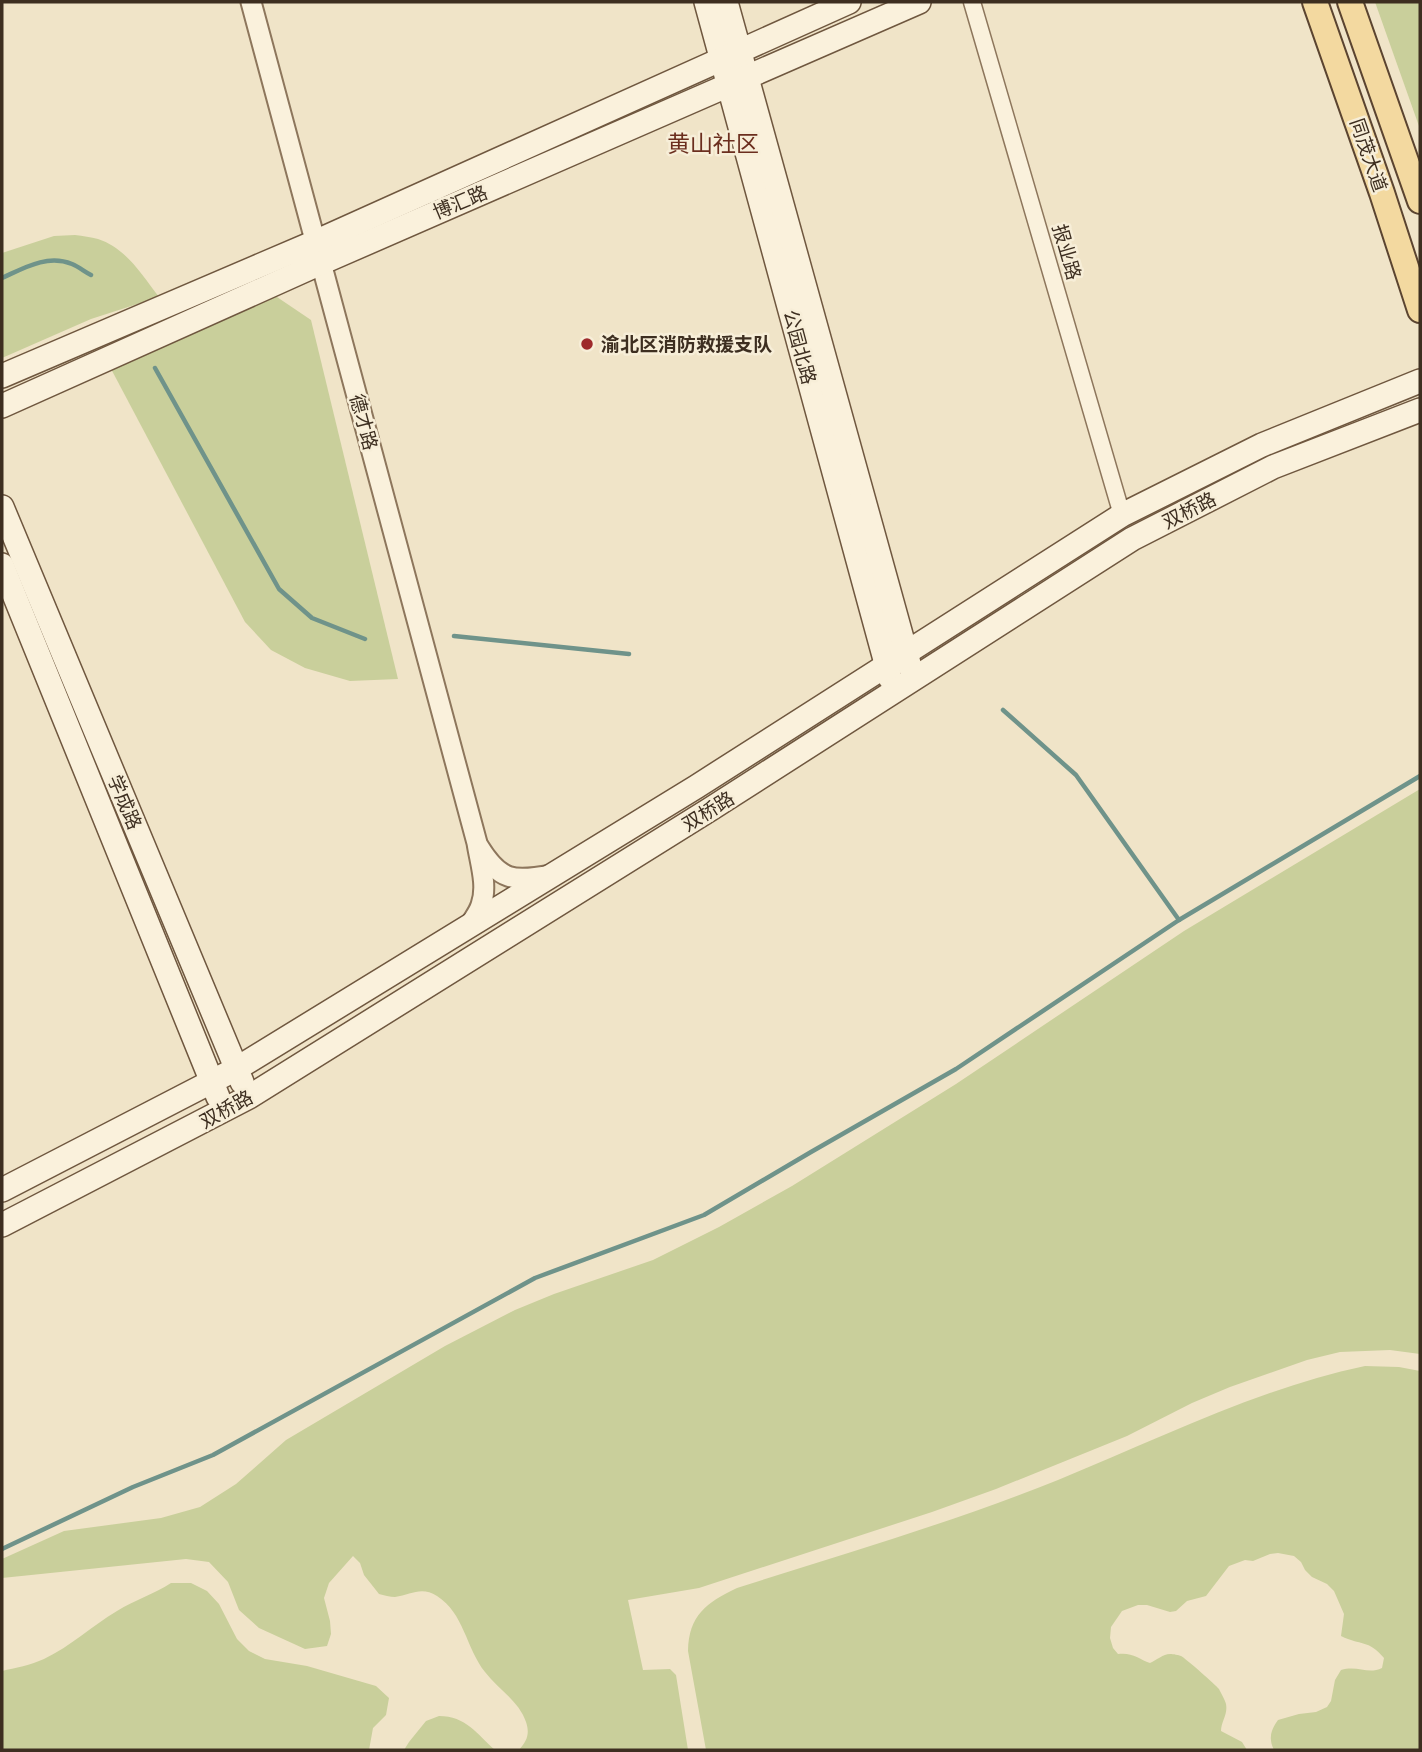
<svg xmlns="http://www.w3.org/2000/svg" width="1422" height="1752" font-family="'Noto Serif','Noto Sans SC',serif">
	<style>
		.green { fill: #c9cf9b }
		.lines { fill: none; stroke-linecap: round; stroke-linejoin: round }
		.stream { stroke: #6f938a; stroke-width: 4.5 }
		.minor-casing { stroke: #8d765c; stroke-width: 19 }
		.tertiary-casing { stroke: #8d765c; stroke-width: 23 }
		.secondary-casing { stroke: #6f573f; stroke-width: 26 }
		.primary-casing { stroke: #5b4430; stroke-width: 28 }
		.minor { stroke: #faf1dc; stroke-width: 16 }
		.tertiary { stroke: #faf1dc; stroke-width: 19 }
		.secondary { stroke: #faf1dc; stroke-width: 23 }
		.primary { stroke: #f3d9a0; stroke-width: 24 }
		.poi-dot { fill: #9e2a2b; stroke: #f7eed8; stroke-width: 2.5 }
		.labels { text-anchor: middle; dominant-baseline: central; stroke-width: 5; stroke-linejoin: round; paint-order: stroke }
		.street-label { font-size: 19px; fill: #3d2e20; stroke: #f7eed8 }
		.poi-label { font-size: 19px; font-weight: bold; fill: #3d2e20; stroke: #f7eed8; text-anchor: start }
		.quarter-label { font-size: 23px; fill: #6b2e1e; stroke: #f7eed8 }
	</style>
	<rect width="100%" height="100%" fill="#f0e4c8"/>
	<g class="green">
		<path d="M1375 2H1420V129Z"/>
		<path d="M75 235C83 236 91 237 98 239 126 248 142 275 159 297L91 319 2 358V253L54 236Z"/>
		<path d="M274 295 311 320 398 679 350 681 305 668 271 650 245 622 110 367Z"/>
		<path d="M1420 789V1354L1390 1350 1340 1352 1307 1360 1230 1387 1192 1403 1127 1436 996 1489 932 1512 699 1588 628 1600 643 1670 670 1669 676 1675 688 1750H519C527 1741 530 1734 526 1722 519 1701 498 1689 485 1672 466 1648 464 1613 437 1596 421 1586 411 1595 395 1597 390 1597 384 1595 379 1594L364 1575 360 1563 353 1556 329 1583 324 1598 330 1621 331 1634 327 1646 305 1649 259 1628 239 1610 228 1582 209 1562 186 1559 2 1578V1559L64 1531 161 1518 200 1507 236 1484 286 1440 445 1346 515 1310 554 1294 653 1260 719 1227 792 1186 956 1084 1184 931Z"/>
		<path d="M1365 1366 1399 1367 1420 1371V1750H1274C1268 1738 1271 1730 1278 1720L1299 1714 1316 1712 1327 1707 1331 1701 1335 1680 1341 1670C1358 1665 1368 1675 1382 1668L1384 1658C1368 1639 1361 1646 1341 1636L1344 1614 1334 1591 1327 1584 1312 1577 1305 1570 1301 1562 1294 1556 1278 1553 1270 1554 1253 1561 1245 1560 1229 1566 1206 1596 1187 1601 1176 1611 1170 1612 1147 1605H1138L1122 1611 1111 1627 1110 1638 1113 1648 1118 1654C1132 1652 1139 1659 1150 1663 1157 1660 1163 1654 1170 1654 1173 1654 1179 1655 1181 1656 1184 1657 1217 1686 1219 1689 1221 1693 1225 1700 1226 1704 1228 1715 1221 1721 1221 1731L1242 1742 1247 1750H706L688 1651C689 1615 706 1603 737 1588 844 1554 953 1522 1058 1480 1159 1439 1257 1389 1365 1366Z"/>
		<path d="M171 1583H191L207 1591 219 1604 237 1639 249 1651 265 1659 307 1666 376 1686 389 1698 386 1715 373 1728 369 1750H2V1671C15 1668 31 1665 44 1659 71 1646 92 1626 117 1611 135 1600 154 1594 171 1583Z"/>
		<path d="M439 1716C466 1716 477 1734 495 1750H404L409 1742 426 1721Z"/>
	</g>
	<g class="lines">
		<g class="stream">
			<path d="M2 278C24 268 47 254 72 264 79 267 85 272 91 275"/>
			<path d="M155 368 279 589 312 618 365 639"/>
			<path d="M454 636 629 654"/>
			<path d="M1003 710 1076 775 1179 920"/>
			<path d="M2 1549 133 1487 213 1455 535 1278 704 1215 811 1152 956 1069 1179 920 1420 776"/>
		</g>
		<defs>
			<path id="minor" d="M972 2 1122 515"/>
			<g id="tertiary">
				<path d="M251 2 477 843C480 863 488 886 481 905 479 912 474 918 470 925"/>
				<path d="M479 847C500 881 513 882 551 875"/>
			</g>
			<g id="secondary">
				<path d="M706 2 890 678"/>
				<path d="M726 2 910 667"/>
				<path d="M2 376 315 242 849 2"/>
				<path d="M2 406 321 263 919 2"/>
				<path d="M2 507 242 1082"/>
				<path d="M2 565 218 1097"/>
				<path d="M2 1190 236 1069 696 787 1122 515 1262 445 1420 381"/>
				<path d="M2 1225 249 1097 709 810 1132 539 1273 467 1420 410"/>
			</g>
			<g id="primary">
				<path d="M1315 2 1382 193 1420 310"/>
				<path d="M1350 2 1420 201"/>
			</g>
		</defs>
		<use href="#minor" class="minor-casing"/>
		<use href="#tertiary" class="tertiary-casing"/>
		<use href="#secondary" class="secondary-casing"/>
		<use href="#primary" class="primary-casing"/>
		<use href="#minor" class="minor"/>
		<use href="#tertiary" class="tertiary"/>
		<use href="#secondary" class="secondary"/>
		<use href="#primary" class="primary"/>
	</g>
	<circle class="poi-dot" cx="587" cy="344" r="7"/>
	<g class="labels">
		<g class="street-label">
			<text transform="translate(1369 155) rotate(71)">同茂大道</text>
			<text transform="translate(460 202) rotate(-23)">博汇路</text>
			<text transform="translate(1067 252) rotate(74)">报业路</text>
			<text transform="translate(800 347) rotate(75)">公园北路</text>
			<text transform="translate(364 422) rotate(75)">德才路</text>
			<text transform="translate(1189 510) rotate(-27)">双桥路</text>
			<text transform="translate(125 802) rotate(67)">学成路</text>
			<text transform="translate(708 811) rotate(-32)">双桥路</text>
			<text transform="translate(226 1109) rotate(-29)">双桥路</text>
		</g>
		<g class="poi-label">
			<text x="601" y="344">渝北区消防救援支队</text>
		</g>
		<g class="quarter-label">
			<text x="713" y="143">黄山社区</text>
		</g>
	</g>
	<rect width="1422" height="1752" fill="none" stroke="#3d2e20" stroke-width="7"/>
</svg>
